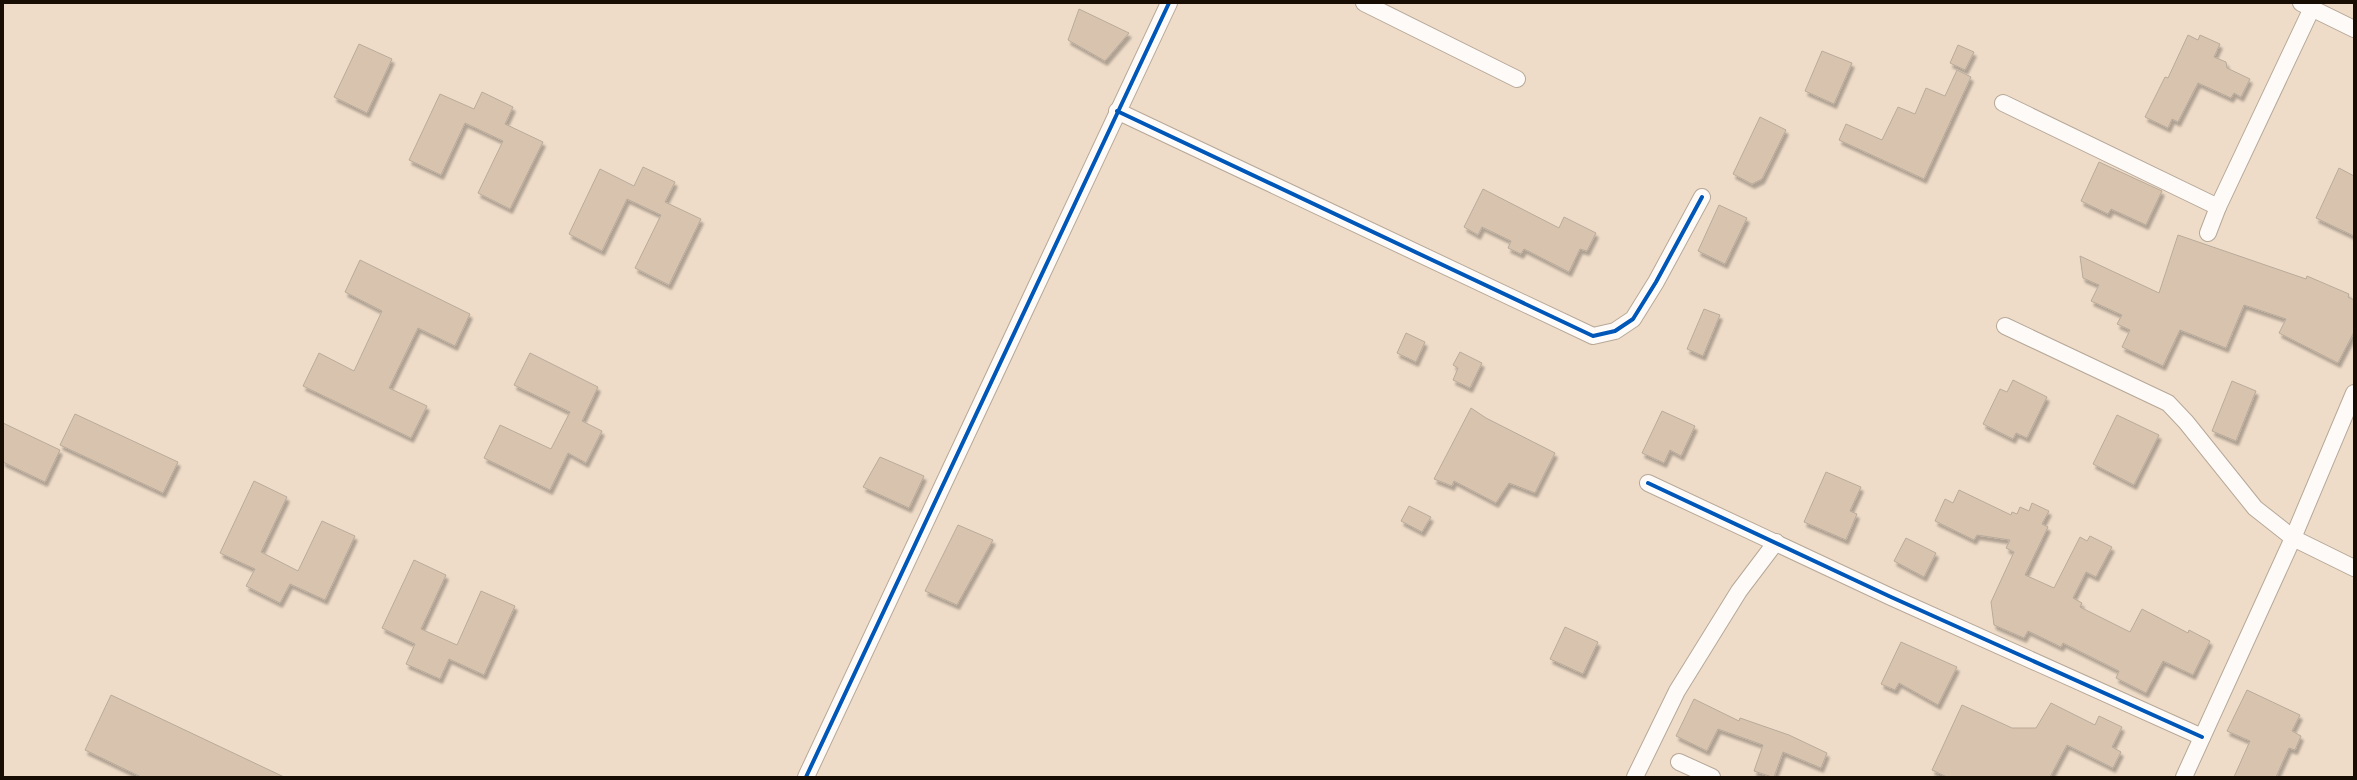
<svg xmlns="http://www.w3.org/2000/svg" width="2357" height="780" font-family="Rubik,sans-serif">
	<style>
		.building { fill: #d8c4ae; stroke: #b9aa9a; filter: url(#shadow) }
		.lines { fill: none; stroke-linecap: round; stroke-linejoin: round }
		.minor-casing { stroke: #b6a898; stroke-width: 18 }
		.minor { stroke: #fdfaf7; stroke-width: 16 }
		.cycleway-casing { stroke: #fff; stroke-width: 6 }
		.cycleway { stroke: #0057b8; stroke-width: 4 }
	</style>
	<defs>
		<filter id="shadow"><feDropShadow dx="2.5" dy="4.5" stdDeviation="1" flood-color="#0004"/></filter>
	</defs>
	<rect width="100%" height="100%" fill="#efdcc8"/>
	<g class="building">
		<path d="M1079 9 1129 33 1105 61 1068 40Z"/>
		<path d="M2188 35 2198 40 2200 35 2220 44 2214 57 2226 62 2227 68 2250 79 2241 97 2234 93 2231 98 2198 83 2178 122 2172 119 2168 128 2145 117 2165 77 2168 78Z"/>
		<path d="M359 44 392 59 367 113 334 97Z"/>
		<path d="M1958 45 1974 52 1965 70 1950 63Z"/>
		<path d="M1822 51 1852 63 1834 104 1805 91Z"/>
		<path d="M1957 70 1971 77 1924 179 1839 140 1846 124 1882 140 1898 107 1915 114 1926 88 1945 96Z"/>
		<path d="M482 92 513 107 505 124 543 142 510 209 478 193 503 141 465 123 441 175 409 160 440 94 474 109Z"/>
		<path d="M1760 117 1786 130 1762 179 1752 184 1733 174Z"/>
		<path d="M2099 162 2162 191 2146 225 2111 209 2108 214 2081 201Z"/>
		<path d="M643 167 675 182 665 202 701 219 669 285 635 268 661 215 627 199 602 251 569 234 600 169 634 186Z"/>
		<path d="M2339 168 2354 176V236L2316 218Z"/>
		<path d="M1483 189 1559 228 1564 217 1596 233 1587 251 1580 249 1569 272 1524 249 1521 254 1508 248 1511 241 1482 227 1478 235 1464 227Z"/>
		<path d="M1719 205 1747 218 1725 264 1698 251Z"/>
		<path d="M2178 235 2306 279 2307 276 2349 294 2348 297 2354 300V332L2338 363 2279 333 2286 319 2244 305 2226 348 2180 330 2163 366 2122 347 2130 330 2117 324 2122 315 2091 301 2099 285 2083 278 2080 256 2159 293Z"/>
		<path d="M360 260 470 314 455 346 418 328 389 388 427 406 411 438 303 386 319 353 354 371 382 311 345 292Z"/>
		<path d="M1704 309 1720 315 1703 356 1687 349Z"/>
		<path d="M1406 333 1425 342 1416 362 1397 353Z"/>
		<path d="M1460 352 1482 363 1470 388 1453 380 1458 368 1453 365Z"/>
		<path d="M530 353 598 387 582 421 602 431 586 463 568 453 550 490 484 458 500 425 551 449 570 412 514 385Z"/>
		<path d="M2013 380 2047 397 2027 438 2016 433 2013 439 1983 424 2000 389 2007 392Z"/>
		<path d="M2232 381 2256 391 2236 441 2212 431Z"/>
		<path d="M1471 408 1486 418 1555 453 1535 493 1509 483 1496 503 1454 481 1452 486 1434 479Z"/>
		<path d="M1662 411 1695 426 1681 456 1670 450 1664 463 1642 453Z"/>
		<path d="M75 414 178 462 163 493 60 445Z"/>
		<path d="M2117 415 2159 435 2134 485 2093 464Z"/>
		<path d="M3 423 60 450 45 482 3 462Z"/>
		<path d="M880 457 924 476 909 508 863 487Z"/>
		<path d="M1826 472 1861 487 1850 511 1857 514 1846 540 1804 522Z"/>
		<path d="M254 481 287 497 261 552 298 571 322 521 355 536 325 600 290 584 280 603 246 586 255 569 220 553Z"/>
		<path d="M1959 490 2011 515 2012 512 2017 514 2020 507 2029 511 2032 503 2049 511 2042 524 2048 527 2025 575 2054 588 2080 537 2087 541 2090 536 2112 547 2096 577 2086 572 2073 598 2082 603 2080 607 2130 632 2142 609 2188 633 2189 630 2210 641 2193 675 2163 661 2146 693 2116 678 2119 671 2063 643 2061 647 2028 631 2024 638 1994 625 1991 602 2014 552 2006 548 2010 540 1977 535 1974 540 1935 521 1945 499 1953 503Z"/>
		<path d="M1409 506 1431 517 1422 532 1401 521Z"/>
		<path d="M958 525 993 540 957 605 925 591Z"/>
		<path d="M1906 538 1936 553 1924 577 1894 561Z"/>
		<path d="M414 560 446 575 421 629 457 645 481 591 515 606 484 675 449 659 440 679 406 664 415 644 382 628Z"/>
		<path d="M1565 627 1598 642 1583 674 1550 659Z"/>
		<path d="M1901 642 1957 667 1938 705 1899 683 1895 690 1881 684Z"/>
		<path d="M2247 690 2300 715 2292 731 2301 736 2295 750 2289 748 2276 777H2234L2250 741 2227 731Z"/>
		<path d="M111 695 284 777H141L85 750Z"/>
		<path d="M1694 699 1739 721 1740 718 1789 735 1827 753 1821 768 1783 752 1774 777H1772L1754 771 1763 745 1718 729 1707 751 1676 736Z"/>
		<path d="M2051 703 2095 725 2099 716 2122 727 2112 747 2121 752 2113 768 2067 745 2050 777H1947L1932 770 1962 705 2012 728H2036Z"/>
	</g>
	<g class="lines">
		<defs>
			<g id="minor">
				<path d="M1364 3 1517 79"/>
				<path d="M2301 3 2354 29"/>
				<path d="M2003 103 2218 207"/>
				<path d="M1117 111 1593 336 1615 331 1633 319 1656 282 1702 197"/>
				<path d="M2208 233 2218 207 2312 8"/>
				<path d="M2005 326 2168 403 2186 422 2255 508 2293 538 2354 568"/>
				<path d="M1648 483 1891 597 2202 737"/>
				<path d="M1679 762 1712 777"/>
				<path d="M806 777 1169 3"/>
				<path d="M1635 777 1677 691 1739 591 1776 542"/>
				<path d="M2184 777 2293 538 2354 393"/>
			</g>
		</defs>
		<use href="#minor" class="minor-casing"/>
		<use href="#minor" class="minor"/>
		<defs>
			<g id="cycleway">
				<path d="M1117 111 1593 336 1615 331 1633 319 1656 282 1702 197"/>
				<path d="M1648 483 1891 597 2202 737"/>
				<path d="M806 777 1169 3"/>
			</g>
		</defs>
		<use href="#cycleway" class="cycleway-casing"/>
		<use href="#cycleway" class="cycleway"/>
	</g>
	<rect width="2357" height="780" fill="none" stroke="#180d02" stroke-width="8"/>
</svg>
